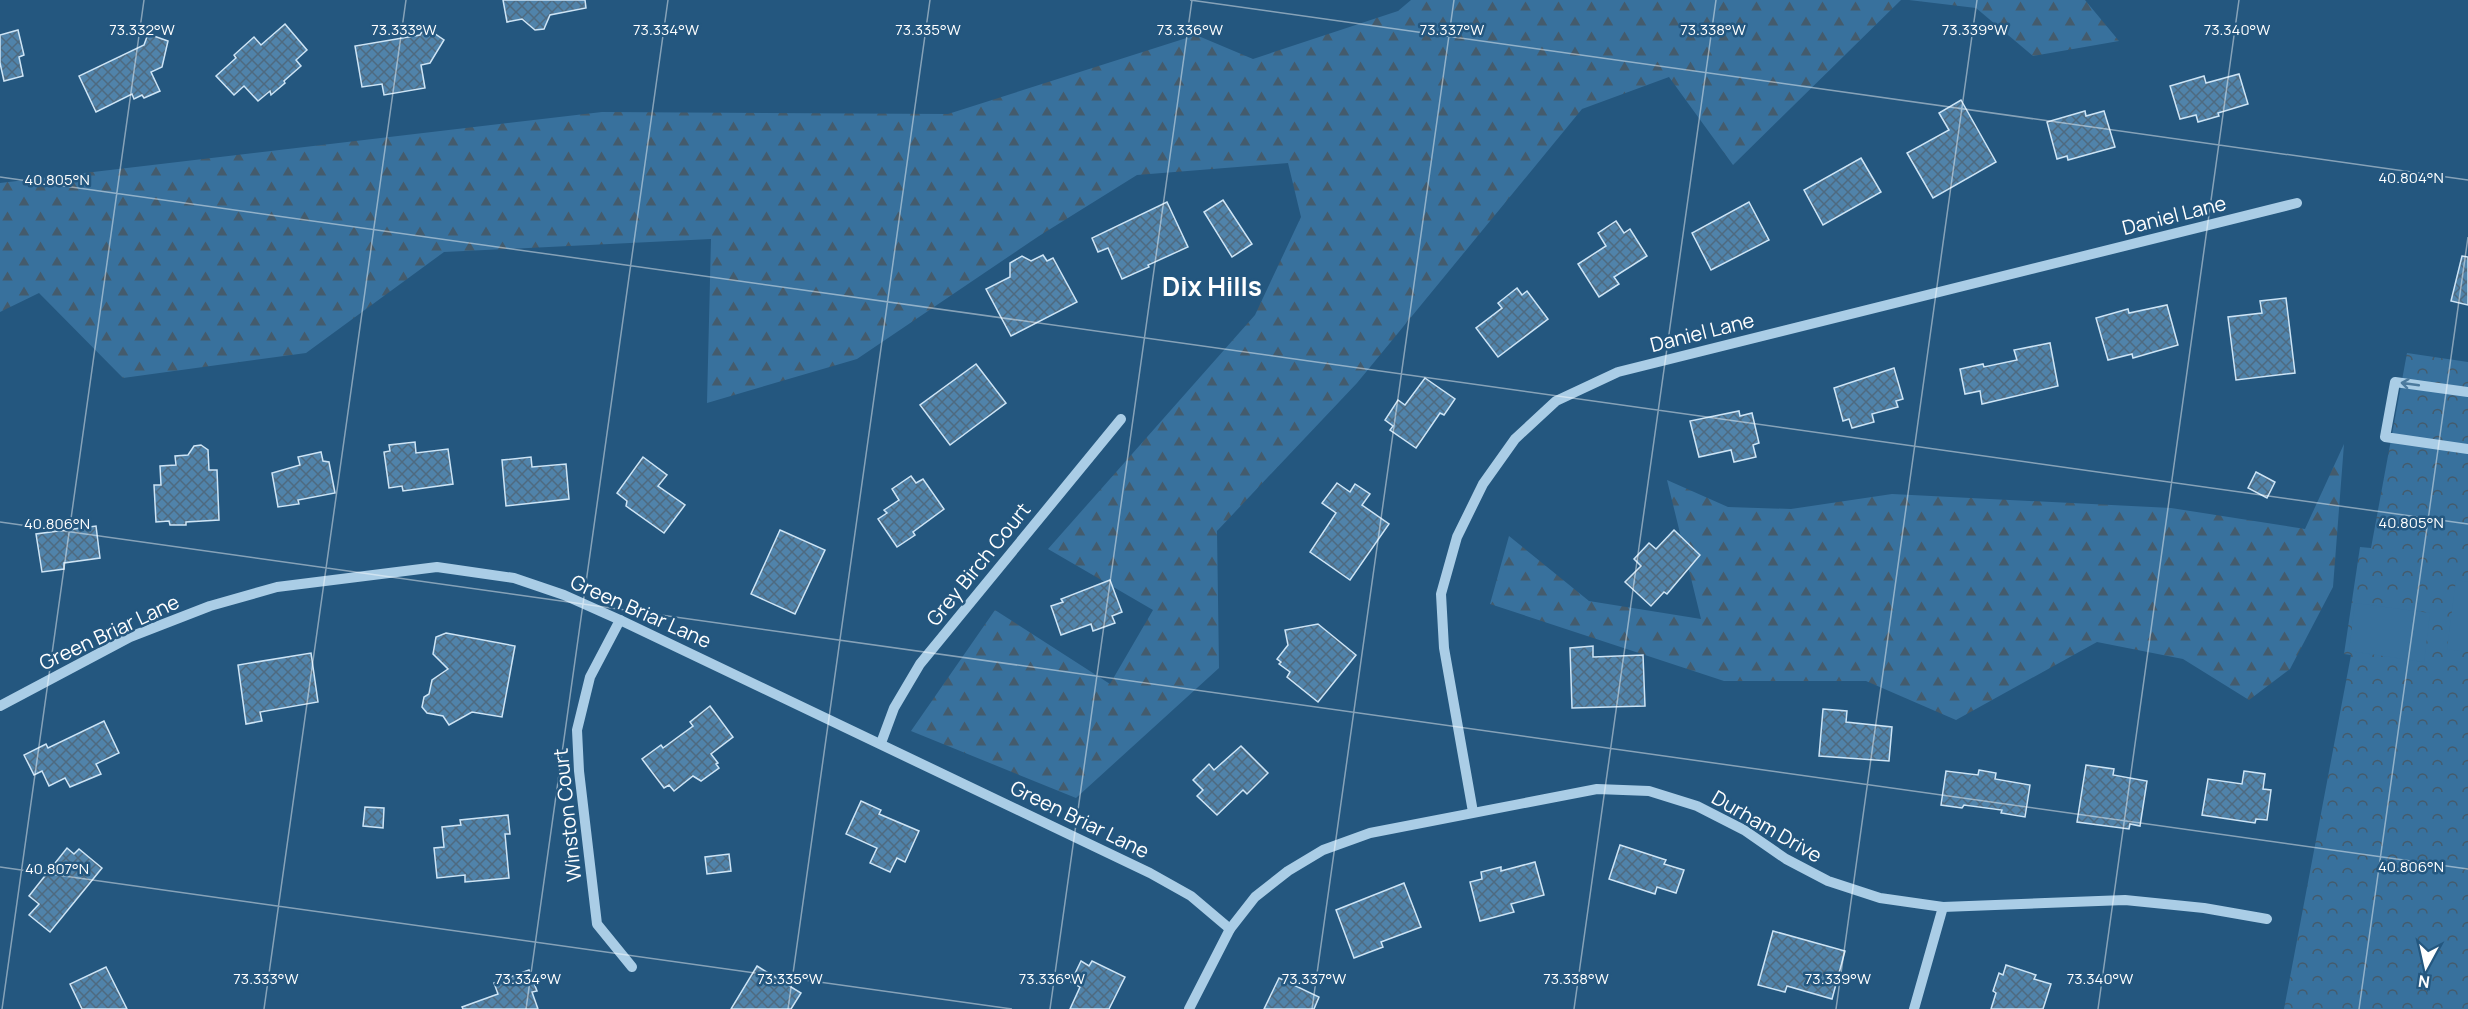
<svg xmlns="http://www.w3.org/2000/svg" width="2468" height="1009" font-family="Manrope,sans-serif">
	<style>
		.forest { fill: url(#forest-firs) }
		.park { fill: url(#park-crowns) }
		.pitch { fill: #38719d }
		.building { fill: url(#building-cross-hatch); stroke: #cde4f5; stroke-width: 1.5 }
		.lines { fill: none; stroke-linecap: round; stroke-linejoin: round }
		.minor { stroke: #aacde6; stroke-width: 10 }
		.oneway { stroke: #4c7a9e }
		.ticks { fill: none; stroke: #fff; stroke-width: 1.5; stroke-opacity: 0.45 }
		.labels { text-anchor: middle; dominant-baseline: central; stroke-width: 5; stroke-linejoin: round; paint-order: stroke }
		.street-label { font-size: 20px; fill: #fff; stroke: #24577f }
		.district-label { font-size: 26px; font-weight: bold; fill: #fff; stroke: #24577f }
		.ticks-label { font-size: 15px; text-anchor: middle; fill: #fff; stroke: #24577f; stroke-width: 5; stroke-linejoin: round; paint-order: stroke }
	</style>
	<defs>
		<pattern id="forest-firs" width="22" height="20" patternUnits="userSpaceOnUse" patternTransform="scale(1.5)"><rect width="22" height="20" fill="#38719d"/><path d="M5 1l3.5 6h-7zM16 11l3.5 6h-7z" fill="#445b6c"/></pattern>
		<pattern id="park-crowns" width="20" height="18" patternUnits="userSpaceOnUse" patternTransform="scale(1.5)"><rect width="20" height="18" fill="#38719d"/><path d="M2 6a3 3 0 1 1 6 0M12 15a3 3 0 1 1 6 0" fill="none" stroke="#445b6c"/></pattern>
		<pattern id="building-cross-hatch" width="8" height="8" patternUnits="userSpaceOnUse" patternTransform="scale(1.5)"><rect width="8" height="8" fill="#5083aa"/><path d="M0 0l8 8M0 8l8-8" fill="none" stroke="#4e6a80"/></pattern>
	</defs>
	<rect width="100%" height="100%" fill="#24577f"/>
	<g class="forest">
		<path d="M1411 0H1901L1733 165 1669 77 1582 109 1357 383 1217 531 1219 668 1076 798 911 731 995 610 1110 684 1153 610 1048 549 1255 315 1301 217 1288 163 1137 175 1039 236 857 359 707 403 711 239 444 252 306 353 123 378 39 293 0 312V183L602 112 948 114 1196 35 1253 59 1398 11Z"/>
		<path d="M1909 0H2085L2119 41 2033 56 1976 8Z"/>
		<path d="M2344 444 2333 587 2290 669 2249 700 2183 659 2097 642 1956 720 1866 681H1724L1490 604 1509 536 1589 601 1701 619 1667 480 1728 507 1791 509 1892 494 2171 508 2305 529Z"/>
	</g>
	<path class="park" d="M2407 353 2468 362V1009H2284L2351 655 2344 654 2360 547 2371 548Z"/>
	<g class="pitch">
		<path d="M2456 580 2468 582V652L2447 649Z"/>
		<path d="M2355 603 2430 613 2424 662 2349 651Z"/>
	</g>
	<g class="building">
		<path d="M503 0H585L586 8 550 15 544 29 535 30 522 19 507 22Z"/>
		<path d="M285 24 307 50 296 60 301 66 284 81 285 83 271 95 270 91 258 101 244 86 234 95 216 76 236 58 234 55 254 37 261 45Z"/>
		<path d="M425 27 444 40 430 63 421 65 425 88 384 95 382 84 362 87 355 46 420 35Z"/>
		<path d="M18 30 24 55 19 57 23 76 4 81 0 63V35Z"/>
		<path d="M148 34 168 41 162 67 151 72 160 91 144 98 142 95 134 99 132 94 96 112 79 76 144 45Z"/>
		<path d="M2239 74 2248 104 2218 113 2219 116 2198 122 2196 115 2180 119 2170 86 2204 76 2206 83Z"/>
		<path d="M1961 100 1996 162 1933 198 1907 153 1949 130 1939 113Z"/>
		<path d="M2085 111 2086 116 2104 111 2115 147 2068 160 2067 156 2057 159 2047 122Z"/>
		<path d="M1861 158 1881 192 1823 225 1804 190Z"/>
		<path d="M1223 200 1252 244 1232 257 1204 212Z"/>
		<path d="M1167 202 1188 247 1148 265 1149 267 1122 279 1108 248 1098 252 1092 238Z"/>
		<path d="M1749 202 1769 240 1711 270 1692 233Z"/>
		<path d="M1616 221 1624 233 1630 229 1647 256 1614 277 1619 284 1599 297 1578 264 1606 246 1598 233Z"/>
		<path d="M1043 255 1047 261 1053 258 1077 302 1011 336 986 289 1010 277V263L1022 256 1031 261Z"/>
		<path d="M2462 256 2468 257V305L2451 301Z"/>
		<path d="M1517 288 1522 295 1527 291 1548 319 1498 357 1476 328 1502 308 1498 303Z"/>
		<path d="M2286 298 2295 373 2236 380 2228 317 2262 313 2260 301Z"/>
		<path d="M2167 305 2178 345 2133 358 2132 354 2108 360 2096 318 2128 309 2129 313Z"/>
		<path d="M2050 343 2058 386 1982 404 1980 391 1965 394 1960 369 1983 364 1984 367 2017 360 2014 350Z"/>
		<path d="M976 364 1006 403 950 445 920 405Z"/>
		<path d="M1894 368 1903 399 1896 401 1898 407 1872 414 1874 422 1852 428 1849 419 1843 421 1834 388Z"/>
		<path d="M1425 378 1455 399 1444 415 1440 413 1416 448 1390 430 1393 426 1385 420 1398 400 1405 405Z"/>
		<path d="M1739 411 1740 416 1752 413 1759 443 1753 445 1756 457 1734 462 1731 450 1699 457 1690 421Z"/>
		<path d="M415 442 416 453 448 449 453 484 403 491 402 486 389 488 384 452 390 451 389 445Z"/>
		<path d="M201 445 208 450 209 470H217L219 520 186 522V525H170L169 521 156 522 154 485H161L160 466 176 465 175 456 188 455 194 446Z"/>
		<path d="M321 452 323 461 329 462 335 493 298 500 299 504 278 507 272 473 300 465 298 457Z"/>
		<path d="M531 457 532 467 566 464 569 499 506 506 502 460Z"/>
		<path d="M643 457 667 475 658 486 685 505 664 533 626 506 627 501 617 493Z"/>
		<path d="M2256 472 2275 482 2267 498 2248 488Z"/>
		<path d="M911 476 916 483 923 479 944 509 913 532 915 535 897 547 878 519 887 513 884 510 899 500 892 489Z"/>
		<path d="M1337 483 1350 492 1355 484 1370 494 1362 505 1389 524 1350 580 1310 552 1336 513 1322 503Z"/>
		<path d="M96 526 100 558 64 563V569L42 572 36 534Z"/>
		<path d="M780 530 825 550 795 614 751 594Z"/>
		<path d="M1674 530 1700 555 1667 594 1664 592 1651 606 1625 582 1641 566 1634 559 1649 543 1656 549Z"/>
		<path d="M1110 580 1122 612 1112 616 1115 623 1093 631 1091 624 1061 635 1051 606 1063 602 1061 599Z"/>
		<path d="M1318 624 1356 655 1318 702 1287 677 1290 672 1279 664 1281 662 1277 659 1288 645 1285 630Z"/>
		<path d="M446 633 515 646 502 717 472 712 449 725 443 716 427 713 422 707 424 697 429 694 432 680 448 669 433 654 436 637Z"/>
		<path d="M1593 646V657L1643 655 1645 706 1572 708 1570 648Z"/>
		<path d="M311 653 318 702 260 712 262 721 246 724 238 665Z"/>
		<path d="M710 706 733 737 711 754 718 763 716 764 719 768 701 781 693 776 674 791 669 785 664 788 642 759 661 745 663 748 693 726 690 722Z"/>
		<path d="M1823 709 1847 711 1846 722 1892 727 1889 761 1819 756Z"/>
		<path d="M104 721 119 753 96 764 101 774 70 787 65 778 49 786 42 771 34 775 24 755 46 744 48 748Z"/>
		<path d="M1241 746 1268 773 1247 794 1243 790 1217 815 1197 796 1203 790 1193 780 1209 764 1214 770Z"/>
		<path d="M2086 765 2114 769 2113 775 2147 781 2140 826 2130 824 2129 829 2077 822Z"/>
		<path d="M1979 770 1996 773 1995 779 2030 785 2025 817 2001 813 2002 810 1964 805 1962 808 1941 805 1946 771 1978 775Z"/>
		<path d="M2244 771 2265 774 2263 789 2271 790 2267 820 2256 819 2255 823 2202 815 2208 779 2242 784Z"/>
		<path d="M861 801 881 810 879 814 919 831 905 862 897 858 890 872 870 863 877 848 846 834Z"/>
		<path d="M365 807 384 808 383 828 363 826Z"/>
		<path d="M508 815 510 834H505L509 878 465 882V875L437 878 434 848 444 847 442 827 461 825 460 820Z"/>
		<path d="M1620 845 1666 860 1664 864 1684 870 1676 893 1657 887 1655 894 1609 879Z"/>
		<path d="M67 848 74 854 79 849 102 868 50 932 29 915 39 904 29 896Z"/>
		<path d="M729 854 731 871 707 874 705 857Z"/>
		<path d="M1535 862 1544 895 1511 904 1514 912 1480 921 1470 882 1482 879 1481 872 1501 867V871Z"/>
		<path d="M1404 883 1421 927 1381 942 1383 947 1354 958 1336 910Z"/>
		<path d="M1773 931 1845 951 1832 999 1787 986 1785 992 1758 985Z"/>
		<path d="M1081 961 1089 966 1092 961 1125 977 1109 1009H1070L1080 987 1071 982Z"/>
		<path d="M2006 965 2036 975 2034 979 2051 984 2043 1009H1991L1996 993 1993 991 1999 973 2003 975Z"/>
		<path d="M757 966 801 993 791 1009H731Z"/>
		<path d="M106 967 127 1009H82L70 984Z"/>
		<path d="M529 970 537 991 532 992 538 1009H463L462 1007 498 994 494 983Z"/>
		<path d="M1279 978 1319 997 1314 1009H1264Z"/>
	</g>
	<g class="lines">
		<g class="minor">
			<path d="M2468 392 2395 382 2385 437 2468 449"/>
			<path d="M620 620 590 677 577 730 579 771 597 924 632 967"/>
			<path d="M0 706 130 637 210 606 277 587 437 567 514 578 564 595 620 620 1150 873 1191 896 1230 929"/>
			<path d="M881 743 894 708 920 664 1121 419"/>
			<path d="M1473 812 1444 648 1441 594 1457 537 1483 484 1515 439 1556 401 1618 372 2297 203"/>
			<path d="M1189 1009 1230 929 1255 897 1288 871 1323 850 1370 833 1597 789 1649 791 1697 806 1744 830 1786 859 1828 881 1880 898 1943 907 2125 900 2204 908 2267 919"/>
			<path d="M1914 1009 1943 907"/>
		</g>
	</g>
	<defs><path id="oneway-shaft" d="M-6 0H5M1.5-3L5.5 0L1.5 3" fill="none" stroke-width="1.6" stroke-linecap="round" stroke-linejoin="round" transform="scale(1.5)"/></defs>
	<use class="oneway" href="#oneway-shaft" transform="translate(2410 384) rotate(-172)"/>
	<path class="ticks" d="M1190 0 2468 180M0 177 2468 524M0 522 2468 869M0 867 1012 1009M2 1009 144 0M264 1009 406 0M526 1009 668 0M788 1009 930 0M1050 1009 1192 0M1312 1009 1454 0M1574 1009 1716 0M1836 1009 1977 0M2098 1009 2239 0M2359 1009 2468 237"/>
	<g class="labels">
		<g class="street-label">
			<text transform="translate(2174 215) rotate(-14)">Daniel Lane</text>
			<text transform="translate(1702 332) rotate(-14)">Daniel Lane</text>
			<text transform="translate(978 564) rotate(-51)">Grey Birch Court</text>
			<text transform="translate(641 611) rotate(24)">Green Briar Lane</text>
			<text transform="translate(109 632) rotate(-25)">Green Briar Lane</text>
			<text transform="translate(567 815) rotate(-96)">Winston Court</text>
			<text transform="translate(1080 819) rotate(26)">Green Briar Lane</text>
			<text transform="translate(1767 826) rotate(30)">Durham Drive</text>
		</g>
		<g class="district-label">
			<text x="1212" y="286">Dix Hills</text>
		</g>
	</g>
	<g class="ticks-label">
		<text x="142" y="35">73.332°W</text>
		<text x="404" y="35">73.333°W</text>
		<text x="666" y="35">73.334°W</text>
		<text x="928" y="35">73.335°W</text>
		<text x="1190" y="35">73.336°W</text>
		<text x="1452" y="35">73.337°W</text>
		<text x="1713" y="35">73.338°W</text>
		<text x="1975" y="35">73.339°W</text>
		<text x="2237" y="35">73.340°W</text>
		<text x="2411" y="183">40.804°N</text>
		<text x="57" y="185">40.805°N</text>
		<text x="2411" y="528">40.805°N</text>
		<text x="57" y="529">40.806°N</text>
		<text x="2411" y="872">40.806°N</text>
		<text x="57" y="874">40.807°N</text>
		<text x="266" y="984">73.333°W</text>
		<text x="528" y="984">73.334°W</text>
		<text x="790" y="984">73.335°W</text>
		<text x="1052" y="984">73.336°W</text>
		<text x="1314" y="984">73.337°W</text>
		<text x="1576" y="984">73.338°W</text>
		<text x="1838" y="984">73.339°W</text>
		<text x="2100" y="984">73.340°W</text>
	</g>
	<g transform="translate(2426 967) rotate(188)" stroke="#24577f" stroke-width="4.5" paint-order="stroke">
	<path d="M0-4.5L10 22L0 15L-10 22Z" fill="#ffffff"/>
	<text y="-9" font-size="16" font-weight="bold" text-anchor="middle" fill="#ffffff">N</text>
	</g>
</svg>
